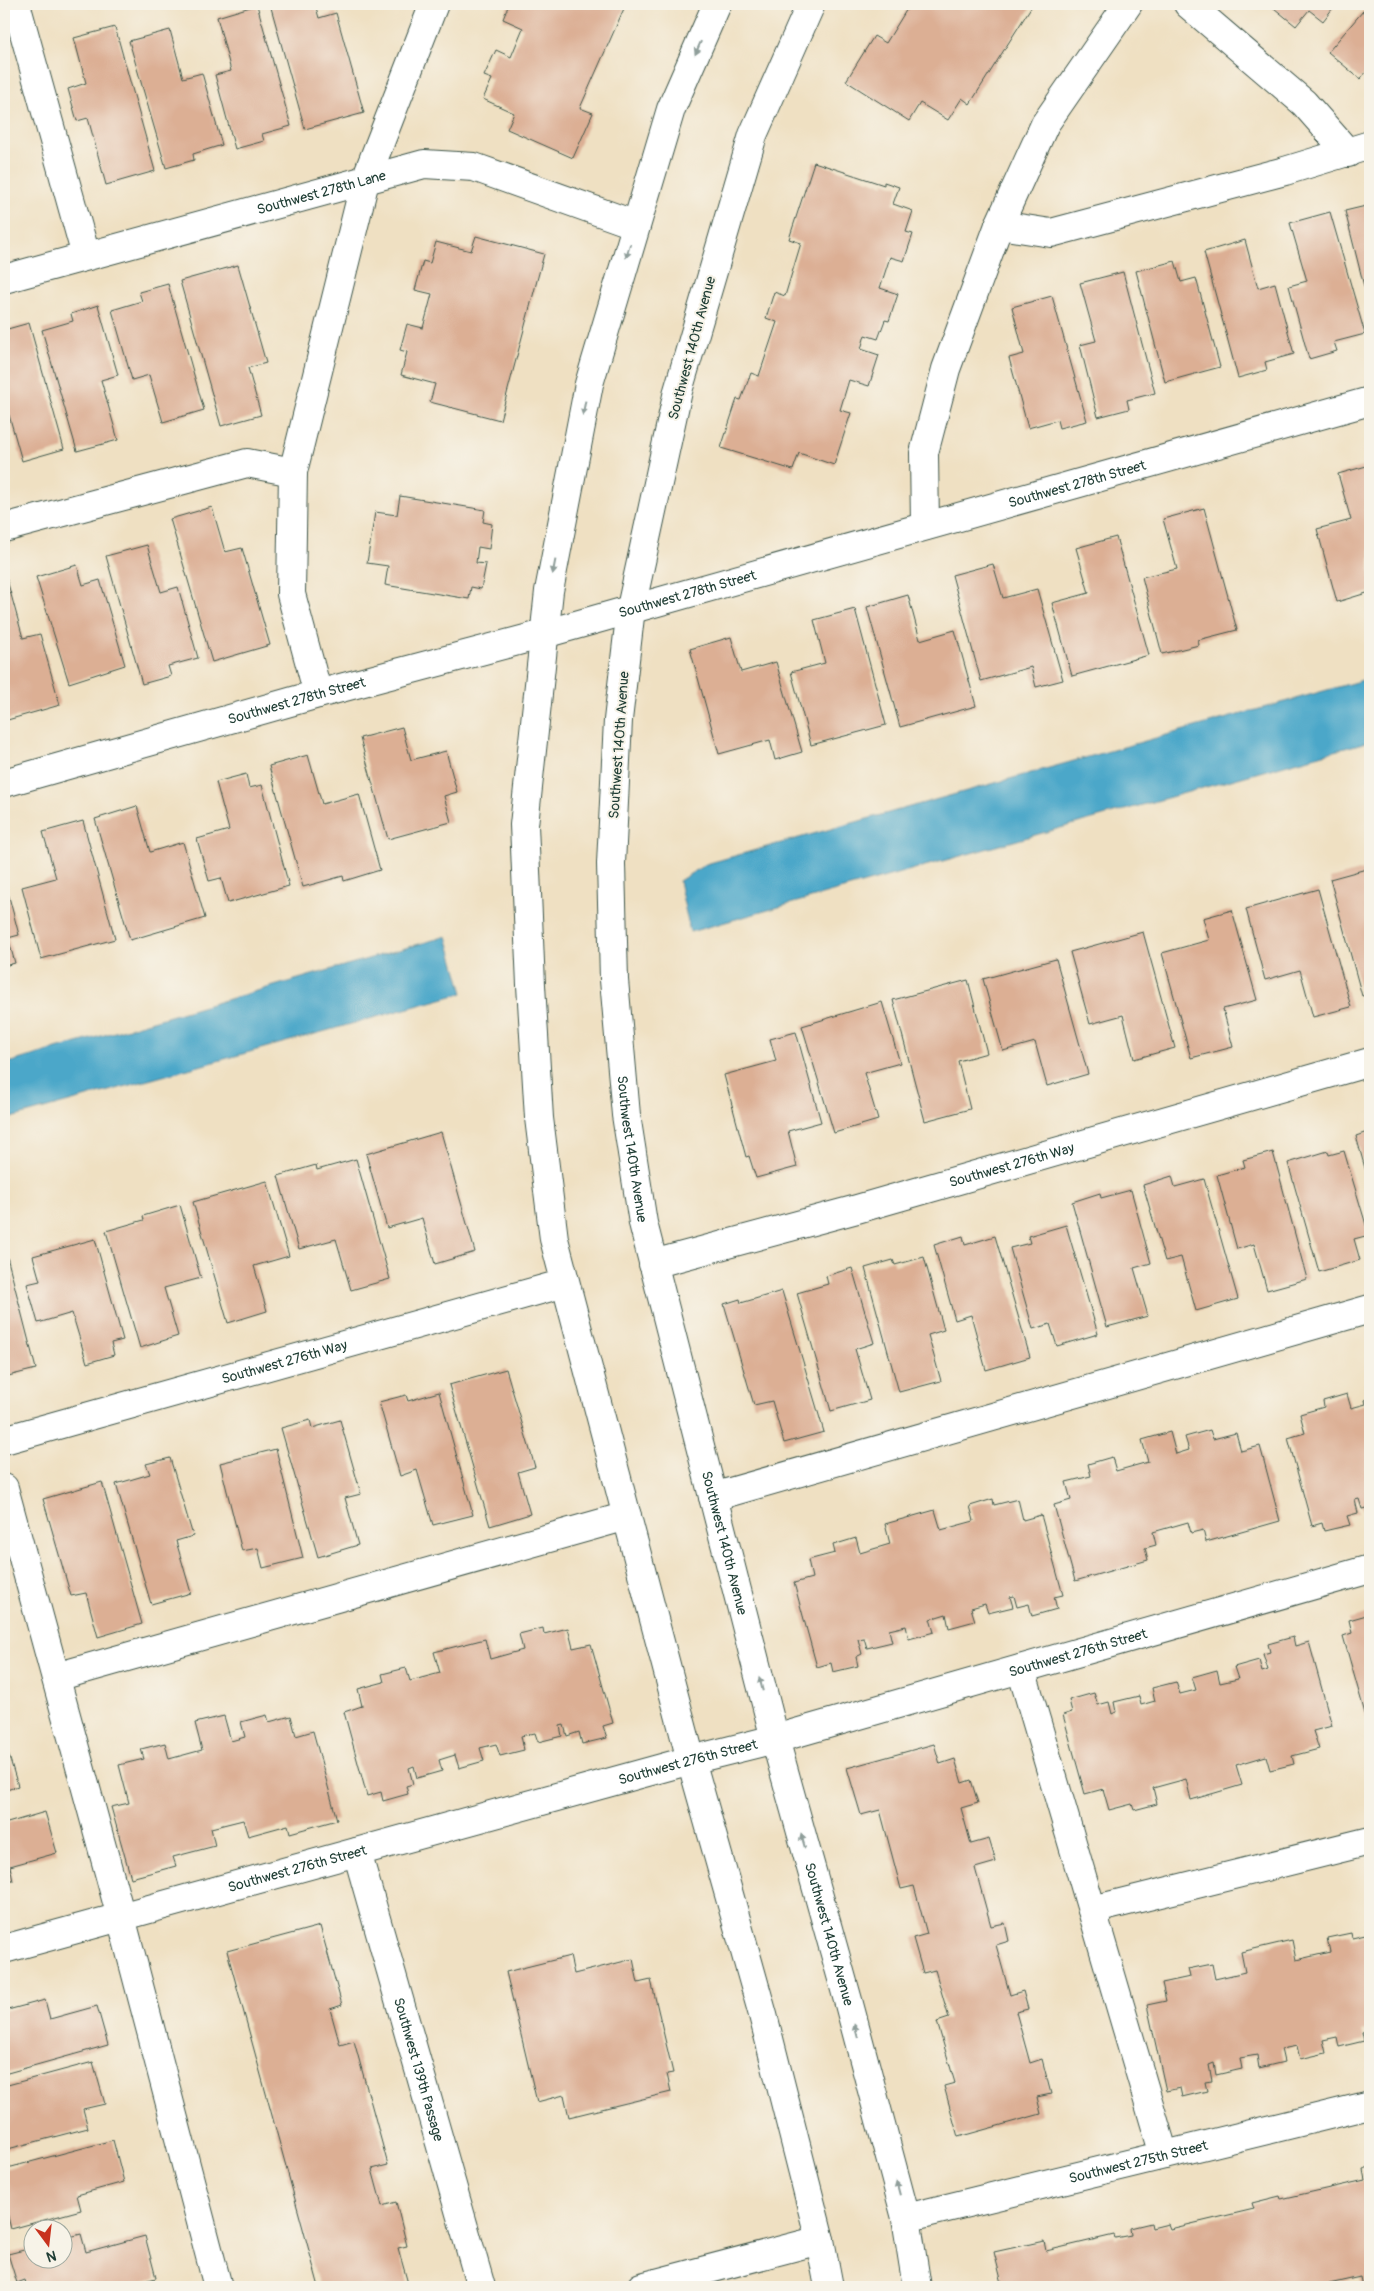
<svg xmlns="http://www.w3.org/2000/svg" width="1374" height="2291" font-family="Pangolin,sans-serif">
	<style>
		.water { fill: #4ba7c9; stroke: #35727e }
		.building { fill: #dcaf94 }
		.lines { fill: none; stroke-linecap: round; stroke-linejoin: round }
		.minor-casing { stroke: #3e5549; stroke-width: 30 }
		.minor { stroke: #fff; stroke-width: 28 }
		.oneway { fill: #8f9e9a }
		.labels { text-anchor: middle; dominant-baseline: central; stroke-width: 4; stroke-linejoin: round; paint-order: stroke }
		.street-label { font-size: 14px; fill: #1f3d34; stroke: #f7f3e8 }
	</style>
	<rect width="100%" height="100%" fill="#f7f3e8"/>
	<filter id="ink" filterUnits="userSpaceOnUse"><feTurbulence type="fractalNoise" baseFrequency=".02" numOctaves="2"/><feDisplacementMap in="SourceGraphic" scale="10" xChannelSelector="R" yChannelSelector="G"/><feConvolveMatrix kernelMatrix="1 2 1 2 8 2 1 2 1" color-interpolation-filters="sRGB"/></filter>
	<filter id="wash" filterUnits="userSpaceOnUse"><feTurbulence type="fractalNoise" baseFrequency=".0096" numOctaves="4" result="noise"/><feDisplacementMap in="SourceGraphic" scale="20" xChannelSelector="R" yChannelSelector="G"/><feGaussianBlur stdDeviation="1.12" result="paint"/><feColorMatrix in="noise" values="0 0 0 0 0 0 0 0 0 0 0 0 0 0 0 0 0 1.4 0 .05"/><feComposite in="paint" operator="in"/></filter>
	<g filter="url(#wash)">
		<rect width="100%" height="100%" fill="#efe0c2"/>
		<g class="water">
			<path d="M1370 678V741L690 932 679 881 706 864Z"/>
			<path d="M447 936 463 993 4 1120V1064Z"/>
		</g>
		<g id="blocks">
			<g class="building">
				<path d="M270 4H315L319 18 336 13 364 113 305 129Z"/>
				<path d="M509 4H626L580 108 593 113 573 158 507 129 514 113 483 99 492 79 484 76 496 50 511 57 523 28 503 19Z"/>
				<path d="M910 4H1033L970 104 962 98 948 120 920 103 909 121 846 81 874 36 886 43Z"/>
				<path d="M1269 4H1336L1323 21 1309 10 1296 26Z"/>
				<path d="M1369 4 1370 68 1360 79 1328 52Z"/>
				<path d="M257 5 291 126 262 134 264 141 235 149 215 75 231 71 217 17Z"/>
				<path d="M115 27 155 171 106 185 88 118 77 121 68 89 86 83 74 38Z"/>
				<path d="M170 30 183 78 202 73 222 145 193 154 194 160 166 168 129 41Z"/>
				<path d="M814 162 884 185V182L899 187 893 204 913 211 906 232 913 234 904 261 890 257 880 288 898 294 889 321 885 320 878 339 865 335 861 349 879 355 869 386 849 380 840 410 851 413 834 465 799 453 793 470 721 448 737 399 741 400 751 373 759 376 777 322 766 318 774 292 785 296 801 243 789 239Z"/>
				<path d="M1370 205V310L1345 211Z"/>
				<path d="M1330 212 1365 334 1334 342 1337 351 1309 359 1289 286 1307 281 1290 223Z"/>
				<path d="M476 236 544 254 500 420 430 402 435 384 401 375 407 352 400 350 407 324 423 328 432 294 415 290 423 261 430 263 436 242 471 251Z"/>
				<path d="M1245 240 1258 288 1275 283 1294 354 1265 362 1267 370 1238 378 1204 252Z"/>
				<path d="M1175 261 1181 282 1196 278 1220 367 1165 382 1136 271Z"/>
				<path d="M238 265 266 363 248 368 261 415 221 426 180 281Z"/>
				<path d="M1123 272 1155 393 1127 400 1129 409 1098 417 1080 345 1096 341 1080 283Z"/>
				<path d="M168 284 204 410 163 422 149 375 132 380 112 310 142 301 139 292Z"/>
				<path d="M1052 296 1087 421 1059 428 1057 420 1028 428 1009 358 1024 354 1012 307Z"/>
				<path d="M98 305 118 375 101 380 118 440 77 451 42 330 73 321 71 314Z"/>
				<path d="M29 323 64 449 22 461 9 415 4 416V330Z"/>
				<path d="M1370 465V592L1337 602 1317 529 1351 520 1338 474Z"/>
				<path d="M400 496 485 510 483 522 492 524 489 549 478 547 476 563 486 564 481 589 471 587 469 599 385 585 388 566 367 563 375 512 397 515Z"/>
				<path d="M212 507 225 552 242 548 270 645 212 662 170 519Z"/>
				<path d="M1204 508 1237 630 1198 640 1199 645 1162 654 1142 577 1177 569 1163 519Z"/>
				<path d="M1116 537 1149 655 1072 676 1052 603 1089 593 1076 548Z"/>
				<path d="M147 545 161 592 178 587 198 658 168 666 171 676 142 684 106 556Z"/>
				<path d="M993 564 1003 598 1037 589 1063 680 1036 687 1031 667 981 681 952 575Z"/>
				<path d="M77 565 83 585 100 580 125 665 69 683 36 577Z"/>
				<path d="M7 580 23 638 40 634 60 705 4 721V581Z"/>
				<path d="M908 595 920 640 955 630 976 706 900 727 867 607Z"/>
				<path d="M855 609 886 725 811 745 791 672 825 663 814 620Z"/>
				<path d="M731 637 741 672 776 662 802 752 775 760 770 740 719 754 690 649Z"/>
				<path d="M402 727 411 760 446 751 457 792 444 796 451 822 388 839 360 738Z"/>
				<path d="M308 755 322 804 359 794 380 870 344 881 343 876 303 887 269 766Z"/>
				<path d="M246 774 249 788 262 785 289 886 228 903 221 878 209 881 197 839 229 830 216 782Z"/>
				<path d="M137 806 150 852 183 842 205 918 130 940 95 819Z"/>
				<path d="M83 821 115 939 41 959 22 887 56 878 43 832Z"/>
				<path d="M1370 868V994L1362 996 1330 879Z"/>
				<path d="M1318 889 1351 1007 1313 1017 1300 970 1265 980 1246 909Z"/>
				<path d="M8 893 19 935 8 938 15 963 4 966V894Z"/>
				<path d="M1232 910 1257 1000 1223 1009 1233 1047 1191 1058 1162 953 1209 940 1203 918Z"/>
				<path d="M1143 932 1175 1048 1134 1059 1123 1015 1090 1024 1070 952Z"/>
				<path d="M1056 959 1088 1074 1047 1086 1035 1042 1003 1051 983 979Z"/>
				<path d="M968 980 987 1053 958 1061 970 1109 925 1121 893 1000Z"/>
				<path d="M882 1002 900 1063 864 1073 878 1120 834 1133 802 1026Z"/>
				<path d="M796 1032 821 1122 788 1131 797 1167 756 1178 749 1156 746 1157 724 1075 776 1061 770 1039Z"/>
				<path d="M1370 1131V1186L1356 1136Z"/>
				<path d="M441 1132 475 1252 435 1264 422 1218 387 1228 366 1154Z"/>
				<path d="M1328 1151 1329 1155 1344 1151 1369 1235 1354 1239 1360 1260 1319 1272 1288 1163Z"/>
				<path d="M1273 1152 1307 1279 1267 1290 1254 1244 1237 1249 1217 1175 1245 1167 1243 1160Z"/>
				<path d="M356 1159 390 1279 351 1290 336 1239 299 1249 278 1176 316 1165 317 1170Z"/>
				<path d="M1172 1176 1175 1187 1204 1179 1238 1299 1196 1311 1181 1257 1165 1261 1143 1185Z"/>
				<path d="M267 1181 289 1256 254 1266 267 1311 228 1323 193 1202Z"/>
				<path d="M1131 1190 1151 1263 1134 1268 1148 1316 1107 1327 1072 1202 1100 1193 1101 1198Z"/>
				<path d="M180 1205 201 1278 164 1288 178 1336 140 1348 106 1231 144 1220 143 1216Z"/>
				<path d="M1066 1225 1098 1334 1057 1346 1050 1324 1033 1329 1010 1248 1030 1243 1028 1236Z"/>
				<path d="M963 1236 965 1245 995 1236 1030 1357 986 1370 971 1315 955 1320 934 1245Z"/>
				<path d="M95 1239 123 1340 111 1343 114 1355 87 1363 72 1313 38 1323 27 1284 40 1281 33 1256Z"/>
				<path d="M4 1245 36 1369 4 1377Z"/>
				<path d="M924 1257 944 1330 928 1335 941 1381 899 1392 865 1268 893 1260 895 1265Z"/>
				<path d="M852 1268 874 1343 855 1349 870 1400 831 1411 797 1293 828 1284 826 1276Z"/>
				<path d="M782 1291 824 1432 784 1443 772 1401 754 1405 724 1304 740 1299 741 1303Z"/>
				<path d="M506 1369 535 1467 518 1472 530 1514 490 1526 449 1385Z"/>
				<path d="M439 1392 473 1515 433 1525 417 1470 400 1476 379 1402 406 1395 408 1401Z"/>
				<path d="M1347 1394 1351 1408 1366 1404 1365 1400 1370 1398V1507L1362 1509 1359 1499 1355 1500 1358 1513 1347 1516 1350 1525 1324 1531 1322 1523 1312 1526 1288 1438 1305 1433 1300 1414 1324 1407 1323 1401Z"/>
				<path d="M310 1420 312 1428 340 1420 361 1494 345 1498 358 1545 318 1557 281 1428Z"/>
				<path d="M1210 1430 1213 1439 1236 1433 1241 1451 1260 1446 1280 1521 1206 1542 1203 1530 1191 1533 1188 1522 1153 1532 1156 1545 1145 1548 1148 1560 1075 1581 1054 1505 1071 1500 1066 1482 1091 1476 1088 1464 1112 1457 1116 1471 1148 1462 1142 1440 1170 1432 1176 1454 1189 1450 1185 1437Z"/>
				<path d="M276 1449 303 1558 263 1568 258 1548 242 1551 220 1463Z"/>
				<path d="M170 1458 193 1536 176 1541 191 1593 151 1604 116 1484 150 1474 146 1464Z"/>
				<path d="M102 1482 142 1624 98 1637 86 1593 71 1596 43 1499Z"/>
				<path d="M993 1499 994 1505 1018 1499 1023 1520 1041 1515 1063 1595 1054 1597 1057 1609 1032 1616 1029 1604 1017 1607 1014 1596 1010 1597 1013 1607 988 1613 985 1604 971 1608 975 1621 949 1628 946 1614 930 1619 934 1632 909 1639 906 1626 889 1630 892 1642 867 1648 864 1638 858 1639 862 1654 856 1657 858 1666 833 1672 831 1663 817 1667 794 1583 812 1578 808 1560 835 1553 833 1545 856 1538 860 1553 890 1544 885 1524 935 1510 941 1530 974 1521 970 1506Z"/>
				<path d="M1370 1614V1716L1366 1717 1343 1636 1352 1633 1349 1620Z"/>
				<path d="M543 1628 544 1634 568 1628 573 1648 591 1644 613 1723 603 1726 607 1738 582 1744 579 1732 567 1736 564 1725 560 1726 562 1736 538 1742 535 1733 521 1736 524 1750 500 1756 496 1744 480 1748 484 1761 459 1768 455 1755 439 1760 442 1771 417 1778 414 1766 409 1768 413 1784 406 1786 408 1794 383 1801 381 1792 367 1796 344 1712 362 1706 358 1689 384 1682 382 1674 406 1668 410 1681 440 1673 434 1652 485 1639 490 1659 523 1650 519 1634Z"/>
				<path d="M1293 1637 1295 1646 1309 1642 1332 1726 1313 1731 1319 1749 1292 1756 1294 1764 1270 1770 1266 1756 1236 1765 1242 1785 1191 1800 1186 1779 1153 1788 1157 1804 1134 1810 1132 1804 1109 1810 1103 1789 1085 1794 1063 1715 1072 1712 1069 1700 1094 1693 1098 1705 1109 1702 1112 1714 1116 1712 1114 1702 1139 1696 1141 1705 1155 1701 1152 1688 1176 1682 1180 1694 1196 1690 1192 1677 1217 1670 1220 1683 1238 1679 1234 1667 1259 1660 1262 1672 1268 1670 1263 1654 1270 1652 1268 1644Z"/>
				<path d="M267 1715 269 1722 291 1716 296 1736 313 1731 337 1820 290 1833 288 1825 248 1836 243 1820 211 1828 215 1846 173 1857 176 1866 131 1878 111 1807 129 1803 119 1765 144 1759 141 1749 165 1743 169 1759 202 1750 195 1723 224 1716 231 1741 245 1737 241 1722Z"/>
				<path d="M4 1739 18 1786 4 1791Z"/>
				<path d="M934 1744 940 1764 955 1759 962 1783 971 1780 978 1803 961 1808 971 1844 989 1839 996 1862 975 1868 991 1926 1005 1923 1009 1941 996 1945 1010 1995 1023 1991 1028 2009 1016 2012 1030 2063 1042 2059 1051 2094 1037 2097 1041 2114 958 2137 944 2086 955 2083 937 2022 949 2018 935 1970 923 1973 913 1938 927 1934 914 1886 901 1889 880 1810 861 1815 847 1768Z"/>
				<path d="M45 1812 57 1853 10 1866 13 1881 4 1883V1824Z"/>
				<path d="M320 1926 342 2005 330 2009 340 2045 354 2041 388 2165 372 2169 382 2206 396 2202 407 2246 398 2248 409 2287H319L227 1951Z"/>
				<path d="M1351 1933 1352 1938 1370 1934V2045L1366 2031 1362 2032 1364 2041 1339 2047 1337 2037 1323 2040 1326 2053 1300 2059 1297 2046 1281 2049 1284 2062 1259 2068 1257 2055 1240 2058 1242 2069 1216 2075 1214 2063 1209 2065 1212 2081 1205 2082 1207 2091 1182 2097 1180 2088 1166 2091 1147 2005 1166 2001 1162 1983 1190 1977 1188 1969 1212 1964 1215 1979 1245 1972 1241 1952 1292 1940 1296 1960 1330 1952 1327 1938Z"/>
				<path d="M570 1956 574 1974 633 1959 638 1983 651 1980 673 2073 667 2074 671 2092 569 2117 564 2095 537 2102 506 1972Z"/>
				<path d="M45 2000 50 2019 97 2006 108 2045 4 2074V2011Z"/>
				<path d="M93 2062 105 2104 83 2109 88 2128 4 2150V2086Z"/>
				<path d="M113 2140 124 2182 77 2195 81 2210 11 2229 4 2200V2169Z"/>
				<path d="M1370 2168V2287H1362L1360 2277 1329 2284V2287H1003L994 2252 1044 2241 1046 2251 1114 2235 1115 2238 1131 2235 1130 2228 1151 2223 1152 2228 1168 2224 1170 2229 1254 2209 1252 2203 1280 2196 1281 2199 1365 2180 1363 2170Z"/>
				<path d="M81 2234 86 2252 145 2236 156 2278 121 2287H27L25 2280 17 2283 8 2254 32 2248V2258H62V2239Z"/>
			</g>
		</g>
	</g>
	<g filter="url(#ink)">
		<use href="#blocks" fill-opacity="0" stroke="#3e5549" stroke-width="1"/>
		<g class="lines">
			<defs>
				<g id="minor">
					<path d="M16 4 86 256"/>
					<path d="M717 4 671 109 589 384 549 591 524 825 531 985 539 1118 554 1239 691 1760 763 2015 820 2240 829 2287"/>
					<path id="s1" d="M811 4 753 135 678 391 631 608 618 720 611 864 614 980 626 1115 643 1223 775 1739 849 2004 906 2218 917 2287"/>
					<path d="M1188 4 1304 103 1348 153"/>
					<path d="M999 225 1051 233 1285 171 1370 145"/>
					<path id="s2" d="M4 279 424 164 474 167 636 225"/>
					<path d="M925 526 924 453 946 369 999 225 1045 124 1128 4"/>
					<path d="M4 528 247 463 293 472"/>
					<path d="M318 694 291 594 293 472 365 181 434 4"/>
					<path id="s3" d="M4 783 318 694 544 634 1370 401"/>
					<path id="s4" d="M653 1264 857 1209 1370 1062"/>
					<path id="s5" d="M4 1440 565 1283"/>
					<path d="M4 1488 121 1917 218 2287"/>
					<path d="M713 1497 1370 1309"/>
					<path d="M1021 1669 1164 2155"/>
					<path d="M56 1677 627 1516"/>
					<path id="s6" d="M357 1852 481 2287"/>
					<path d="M1092 1910 1370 1841"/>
					<path id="s7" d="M4 1949 691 1760 775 1739 1370 1569"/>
					<path id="s8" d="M906 2218 1370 2105"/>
					<path d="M641 2287 820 2240"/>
				</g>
			</defs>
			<use href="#minor" class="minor-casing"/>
			<use href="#minor" class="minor"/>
		</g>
		<defs><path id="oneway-solid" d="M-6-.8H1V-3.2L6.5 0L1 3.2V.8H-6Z" transform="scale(1.25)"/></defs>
		<g class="oneway">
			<use href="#oneway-solid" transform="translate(698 48) rotate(114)"/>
			<use href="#oneway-solid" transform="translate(628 251) rotate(107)"/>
			<use href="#oneway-solid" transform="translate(584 408) rotate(101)"/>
			<use href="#oneway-solid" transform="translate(554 567) rotate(101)"/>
			<use href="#oneway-solid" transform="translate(761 1684) rotate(-104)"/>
			<use href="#oneway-solid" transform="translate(803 1841) rotate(-106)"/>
			<use href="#oneway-solid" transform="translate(856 2031) rotate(-105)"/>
			<use href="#oneway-solid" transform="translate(898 2188) rotate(-105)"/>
		</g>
	</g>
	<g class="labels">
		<g class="street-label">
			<text stroke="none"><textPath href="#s2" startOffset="329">Southwest 278th Lane</textPath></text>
			<text transform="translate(692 348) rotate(-75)">Southwest 140th Avenue</text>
			<text stroke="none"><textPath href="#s3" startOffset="1114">Southwest 278th Street</textPath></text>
			<text stroke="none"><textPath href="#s3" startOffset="709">Southwest 278th Street</textPath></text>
			<text stroke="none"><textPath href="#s3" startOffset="304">Southwest 278th Street</textPath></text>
			<text transform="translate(619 745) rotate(-86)">Southwest 140th Avenue</text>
			<text stroke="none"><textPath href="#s1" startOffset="1175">Southwest 140th Avenue</textPath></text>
			<text stroke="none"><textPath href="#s4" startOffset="372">Southwest 276th Way</textPath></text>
			<text stroke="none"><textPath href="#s5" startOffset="291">Southwest 276th Way</textPath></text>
			<text stroke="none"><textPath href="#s1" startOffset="1580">Southwest 140th Avenue</textPath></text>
			<text stroke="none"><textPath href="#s7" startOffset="1114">Southwest 276th Street</textPath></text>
			<text stroke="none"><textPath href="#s7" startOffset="709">Southwest 276th Street</textPath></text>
			<text stroke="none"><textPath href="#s7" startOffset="304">Southwest 276th Street</textPath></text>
			<text stroke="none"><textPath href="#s1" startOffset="1985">Southwest 140th Avenue</textPath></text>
			<text stroke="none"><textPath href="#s6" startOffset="226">Southwest 139th Passage</textPath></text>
			<text stroke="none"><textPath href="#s8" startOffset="239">Southwest 275th Street</textPath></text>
		</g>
	</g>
	<rect width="1374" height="2291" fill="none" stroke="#f7f3e8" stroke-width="20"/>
	<g transform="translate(48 2244) rotate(165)"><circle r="24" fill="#f7f3e8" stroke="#a1aaa0"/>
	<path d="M0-4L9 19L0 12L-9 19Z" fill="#c8321e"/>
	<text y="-8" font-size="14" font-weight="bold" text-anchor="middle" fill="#1f3d34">N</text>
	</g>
</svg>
